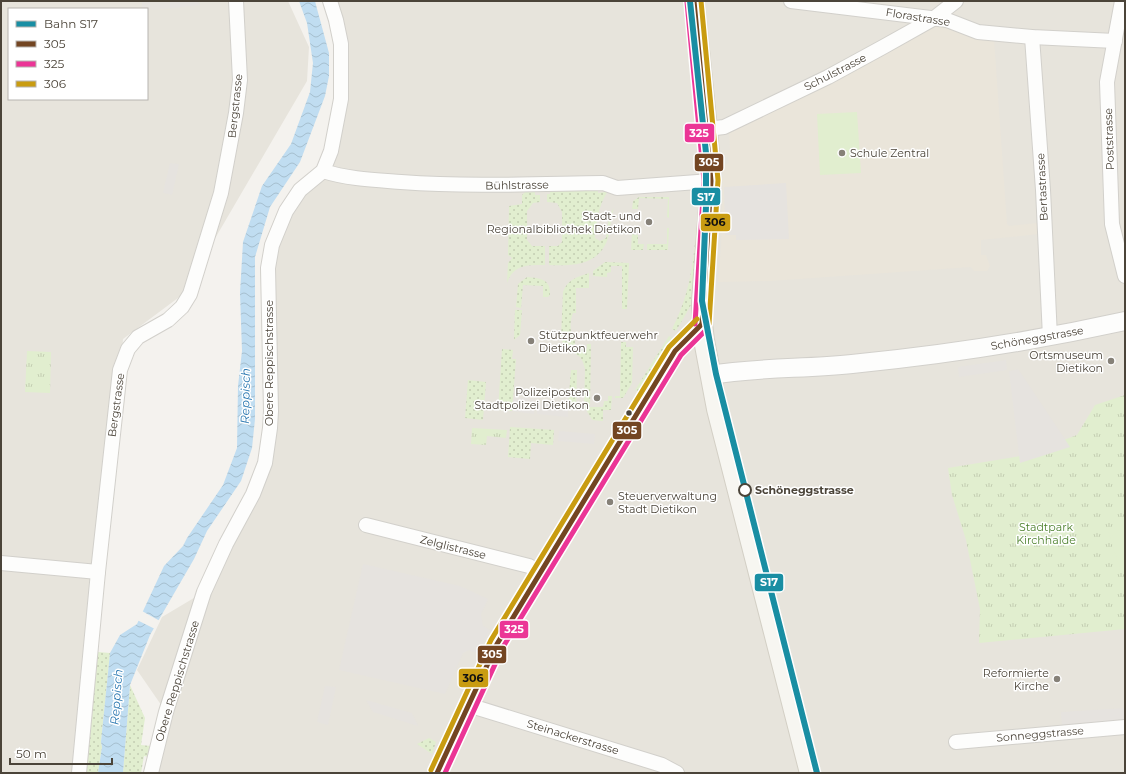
<svg xmlns="http://www.w3.org/2000/svg" width="1126" height="774" font-family="Montserrat,sans-serif">
	<style>
		.residential { fill: #e7e4dc; fill-rule: evenodd }
		.education { fill: #eae5da }
		.grass { fill: url(#grass-dots) }
		.park { fill: url(#park-tufts) }
		.pitch { fill: #e1eecf }
		.parking { fill: #e6e3df }
		.water { fill: url(#water-waves) }
		.pier { fill: #f4f2ee }
		.lines { fill: none; stroke-linecap: round; stroke-linejoin: round }
		.minor-casing { stroke: #d2d0cb; stroke-width: 16 }
		.tertiary-casing { stroke: #d2d0cb; stroke-width: 20 }
		.secondary-casing { stroke: #d3cfc5; stroke-width: 22 }
		.minor { stroke: #fdfdfc; stroke-width: 14 }
		.tertiary { stroke: #fdfdfc; stroke-width: 18 }
		.secondary { stroke: #f7f6f1; stroke-width: 20 }
		.bus-1-casing { stroke: #fff; stroke-width: 8 }
		.bus-2-casing { stroke: #fff; stroke-width: 8 }
		.bus-3-casing { stroke: #fff; stroke-width: 8 }
		.bus-1 { stroke: #734522; stroke-width: 5 }
		.bus-2 { stroke: #eb3596; stroke-width: 5 }
		.bus-3 { stroke: #c99c11; stroke-width: 5 }
		.rail-1-casing { stroke: #fff; stroke-width: 9 }
		.rail-1 { stroke: #198ea3; stroke-width: 6 }
		.poi-dot { fill: #868178; stroke: #fff; stroke-width: 1.5 }
		.bus-dot { fill: #4b4439; stroke: #fff; stroke-width: 1.5 }
		.stop-dot { fill: #fff; stroke: #4b4439; stroke-width: 2 }
		.labels { text-anchor: middle; dominant-baseline: central; stroke-width: 3; stroke-linejoin: round; paint-order: stroke }
		.street-label { font-size: 11px; fill: #4b4439; stroke: #fff }
		.poi-label { font-size: 11px; fill: #4b4439; stroke: #fff; text-anchor: end }
		.stop-label { font-size: 11px; font-weight: bold; fill: #4b4439; stroke: #fff; text-anchor: start }
		.park-label { font-size: 11px; fill: #4a7f2a; stroke: #fff }
		.water-label { font-size: 12px; font-style: italic; fill: #2e7ab2; stroke: #fff }
		.line-badge { stroke: #fff; stroke-width: 1.5 }
		.badge-label { font-size: 11px; text-anchor: middle; font-weight: bold; fill: #fff }
		.pale-badge-label { font-size: 11px; text-anchor: middle; font-weight: bold; fill: #111 }
	</style>
	<defs>
		<pattern id="grass-dots" width="8" height="8" patternUnits="userSpaceOnUse"><rect width="8" height="8" fill="#e1eecf"/><path d="M2 2h.1M6 6h.1" fill="none" stroke="#c3cdb2" stroke-width="1.8" stroke-linecap="round"/></pattern>
		<pattern id="park-tufts" width="24" height="20" patternUnits="userSpaceOnUse"><rect width="24" height="20" fill="#e1eecf"/><path d="M3 7l-1-3M5 7V3M7 7l1-3M15 17l-1-3M17 17v-4M19 17l1-3" fill="none" stroke="#c3cdb2"/></pattern>
		<pattern id="water-waves" width="16" height="10" patternUnits="userSpaceOnUse"><rect width="16" height="10" fill="#c0ddf1"/><path d="M0 5q4-4 8 0t8 0" fill="none" stroke="#a6bfcf"/></pattern>
	</defs>
	<rect width="100%" height="100%" fill="#f4f2ee"/>
	<g class="residential">
		<path d="M1 1H288L309 47 307 81 182 295 123 339 102 601 79 773H1ZM9 9H147V99H9Z"/>
		<path d="M330 1H1125V773H151L166 712 137 670 162 617 204 592 265 463 268 268 286 211 323 171 341 99Z"/>
	</g>
	<path class="education" d="M934 25 950 27 994 39 1007 224 1009 226 1038 223 1039 234 981 240V255H986L990 266 987 271H974L971 267 770 281 718 282 721 247 723 165 729 163 728 157 722 156V150H730L729 130 845 75Z"/>
	<g class="grass">
		<path d="M598 190V193L605 192 606 190 608 191C598 206 597 220 595 238L600 241 606 238 609 216 614 208C610 218 611 231 607 241 597 266 571 266 549 265V246H558L562 242V212L557 203 547 202V194H550V191Z"/>
		<path d="M526 191H535V195H540V202L533 203 527 211V240L532 246H545V265C529 265 513 264 507 283L508 263 512 258 508 255 509 206 522 204V195Z"/>
		<path d="M639 197H669V218L667 217 668 199 639 198 638 209H632L633 201Z"/>
		<path d="M696 227H700L694 294 691 305 676 331 672 329C689 296 694 264 696 227Z"/>
		<path d="M667 228H669L668 250H647V244H667Z"/>
		<path d="M632 234 638 235V244H644L643 250H631Z"/>
		<path d="M605 262 629 263 627 309H622V266H611V272L607 273V277L593 276V271Z"/>
		<path d="M589 273V288H576V313H573C570 321 570 328 572 336H575V349H587V344H591L590 407H603L604 401H608V396H612L611 410H603V421L592 420 584 406 585 369 583 362 580 357 564 346 561 338 563 292C567 280 577 277 589 273Z"/>
		<path d="M527 277C540 278 551 279 550 295L548 297H543V286L523 285 521 308 516 307 518 284Z"/>
		<path d="M515 310H522L520 335 514 340Z"/>
		<path d="M669 336 672 338 639 392 635 390Z"/>
		<path d="M621 342H626V347H633L632 383 623 398H615V396H620Z"/>
		<path d="M502 349 513 350 512 359H516L512 411 498 410Z"/>
		<path d="M571 370H577L576 407 568 406Z"/>
		<path d="M468 380 486 382 483 420 465 418Z"/>
		<path d="M510 427 554 430 553 445 531 443 530 459 508 457Z"/>
		<path d="M98 652 110 653 101 742 102 747 98 773H85Z"/>
		<path d="M130 685 145 718 141 745 151 746 149 757 144 756 141 773H123Z"/>
		<path d="M429 738 436 742 432 754 417 744Z"/>
	</g>
	<g class="park">
		<path d="M27 351 51 352 50 393 25 392Z"/>
		<path d="M1125 395V629L979 643 980 609 966 540 952 495 948 468 1021 456 1077 435 1095 405Z"/>
		<path d="M472 428 507 430 506 438 487 436 486 445 471 444Z"/>
	</g>
	<g class="pitch">
		<path d="M857 112 861 173 820 175 817 114Z"/>
		<path d="M1125 525V573H1121L1108 530Z"/>
	</g>
	<g class="parking">
		<path d="M169 1H197L200 5 156 10 142 9V2Z"/>
		<path d="M170 163 179 164 172 195 163 193Z"/>
		<path d="M786 183 789 239 736 240V235H725L724 187Z"/>
		<path d="M1006 360 1007 370 959 377 958 367Z"/>
		<path d="M1018 369 1070 447 1020 463 1009 371Z"/>
		<path d="M514 397 535 399 534 414 512 411Z"/>
		<path d="M537 403 568 405V417L537 414Z"/>
		<path d="M559 431 595 434 594 444 558 441Z"/>
		<path d="M363 564 460 586 488 599 481 614 483 626 490 630 478 654 469 650 463 653 445 694 339 670Z"/>
		<path d="M325 686 336 687 328 725 317 722Z"/>
		<path d="M366 700 412 713 418 726 373 712Z"/>
		<path d="M1125 708V722L1062 726 1061 712Z"/>
	</g>
	<path class="water" d="M299 1H315L316 5 329 53V76L325 96 300 162 270 207 255 257V419L252 448 241 481 207 531 194 559 150 635 130 685 123 773H98L102 747 101 742 110 653 120 635 137 624 164 566 183 546 187 538 223 485 237 448 238 386 242 351 240 293 243 242 262 186 291 144 310 92 313 63 307 23Z"/>
	<path class="pier" d="M142 611 160 621 155 629 137 620Z"/>
	<g class="lines">
		<defs>
			<g id="minor">
				<path d="M791 1 947 20 978 32 1032 37 1115 41"/>
				<path d="M1122 1 1107 82 1112 224 1125 276"/>
				<path d="M1032 37 1043 190 1050 337"/>
				<path d="M707 129 724 127 828 77 883 47 933 19 956 1"/>
				<path d="M323 171C348 179 375 180 401 182 469 187 535 184 603 183L617 188 711 181"/>
				<path d="M366 525 529 566 539 572"/>
				<path d="M1 563 98 572"/>
				<path d="M468 705 662 765 677 773"/>
				<path d="M956 742 1125 727"/>
				<path d="M79 773 98 572 120 370 128 349 138 337 168 320 182 307 190 294 221 193 236 113 240 80 236 1"/>
				<path d="M151 773 166 712 204 592 226 544 253 494 265 463 270 428 271 411 268 268 272 245 286 211 300 190 323 171 331 151 341 99V44L336 20 330 1"/>
			</g>
			<g id="tertiary">
				<path d="M710 375C757 367 805 369 852 364 944 355 1035 341 1125 321"/>
				<path d="M437 773 497 644 675 351 702 324"/>
			</g>
			<path id="secondary" d="M694 1 707 129 711 181 702 301V324L704 340 717 409 810 773"/>
		</defs>
		<use href="#minor" class="minor-casing"/>
		<use href="#tertiary" class="tertiary-casing"/>
		<use href="#secondary" class="secondary-casing"/>
		<use href="#minor" class="minor"/>
		<use href="#tertiary" class="tertiary"/>
		<use href="#secondary" class="secondary"/>
		<defs>
			<g id="bus-1">
				<path d="M694 1 711 181 702 324"/>
				<path d="M437 773 497 644 675 351 702 324"/>
			</g>
			<g id="bus-2">
				<path d="M687 2 704 181 695 324"/>
				<path d="M445 773 503 647 681 355 707 329"/>
			</g>
			<g id="bus-3">
				<path d="M701 1 718 180 709 324"/>
				<path d="M431 770 491 640 669 347 697 319"/>
			</g>
		</defs>
		<use href="#bus-1" class="bus-1-casing"/>
		<use href="#bus-2" class="bus-2-casing"/>
		<use href="#bus-3" class="bus-3-casing"/>
		<use href="#bus-1" class="bus-1"/>
		<use href="#bus-2" class="bus-2"/>
		<use href="#bus-3" class="bus-3"/>
		<defs>
			<path id="rail-1" d="M690 1 706 153V206L702 301 716 374 817 773"/>
		</defs>
		<use href="#rail-1" class="rail-1-casing"/>
		<use href="#rail-1" class="rail-1"/>
	</g>
	<g class="poi-dot">
		<circle cx="842" cy="153" r="4"/>
		<circle cx="649" cy="222" r="4"/>
		<circle cx="531" cy="341" r="4"/>
		<circle cx="1111" cy="361" r="4"/>
		<circle cx="597" cy="398" r="4"/>
		<circle cx="610" cy="502" r="4"/>
		<circle cx="1057" cy="679" r="4"/>
	</g>
	<circle class="bus-dot" cx="629" cy="413" r="3.5"/>
	<circle class="stop-dot" cx="745" cy="490" r="6"/>
	<g class="labels">
		<g class="street-label">
			<text transform="translate(918 17) rotate(9)">Florastrasse</text>
			<text transform="translate(835 72) rotate(-27)">Schulstrasse</text>
			<text transform="translate(235 106) rotate(-84)">Bergstrasse</text>
			<text transform="translate(1109 139) rotate(-92)">Poststrasse</text>
			<text transform="translate(517 185) rotate(-1)">Bühlstrasse</text>
			<text transform="translate(1042 187) rotate(-93)">Bertastrasse</text>
			<text transform="translate(1037 338) rotate(-10)">Schöneggstrasse</text>
			<text transform="translate(269 363) rotate(-90)">Obere Reppischstrasse</text>
			<text transform="translate(116 405) rotate(-82)">Bergstrasse</text>
			<text transform="translate(453 547) rotate(14)">Zelglistrasse</text>
			<text transform="translate(177 681) rotate(-73)">Obere Reppischstrasse</text>
			<text transform="translate(1040 734) rotate(-5)">Sonneggstrasse</text>
			<text transform="translate(573 737) rotate(17)">Steinackerstrasse</text>
		</g>
		<g class="poi-label">
			<text x="850" y="153" text-anchor="start">Schule Zentral</text>
			<text x="641" y="216">Stadt- und<tspan x="641" dy="13">Regionalbibliothek Dietikon</tspan></text>
			<text x="539" y="335" text-anchor="start">Stützpunktfeuerwehr<tspan x="539" dy="13">Dietikon</tspan></text>
			<text x="1103" y="355">Ortsmuseum<tspan x="1103" dy="13">Dietikon</tspan></text>
			<text x="589" y="392">Polizeiposten<tspan x="589" dy="13">Stadtpolizei Dietikon</tspan></text>
			<text x="618" y="496" text-anchor="start">Steuerverwaltung<tspan x="618" dy="13">Stadt Dietikon</tspan></text>
			<text x="1049" y="673">Reformierte<tspan x="1049" dy="13">Kirche</tspan></text>
		</g>
		<g class="stop-label">
			<text x="755" y="490">Schöneggstrasse</text>
		</g>
		<g class="park-label">
			<text x="1046" y="527">Stadtpark<tspan x="1046" dy="13">Kirchhalde</tspan></text>
		</g>
		<g class="water-label">
			<text transform="translate(245 396) rotate(-89)">Reppisch</text>
			<text transform="translate(116 697) rotate(-86)">Reppisch</text>
		</g>
	</g>
	<g class="line-badge">
		<rect x="684" y="123" width="31" height="20" rx="4" fill="#eb3596"/>
		<rect x="694" y="153" width="30" height="19" rx="4" fill="#734522"/>
		<rect x="691" y="187" width="30" height="19" rx="4" fill="#198ea3"/>
		<rect x="700" y="213" width="31" height="19" rx="4" fill="#c99c11"/>
		<rect x="612" y="421" width="30" height="19" rx="4" fill="#734522"/>
		<rect x="754" y="573" width="30" height="19" rx="4" fill="#198ea3"/>
		<rect x="499" y="620" width="30" height="19" rx="4" fill="#eb3596"/>
		<rect x="477" y="645" width="30" height="19" rx="4" fill="#734522"/>
		<rect x="458" y="668" width="31" height="20" rx="4" fill="#c99c11"/>
	</g>
	<g class="badge-label">
		<text x="699" y="137">325</text>
		<text x="709" y="166">305</text>
		<text x="706" y="201">S17</text>
		<text x="627" y="434">305</text>
		<text x="769" y="586">S17</text>
		<text x="514" y="633">325</text>
		<text x="492" y="658">305</text>
	</g>
	<g class="pale-badge-label">
		<text x="715" y="226">306</text>
		<text x="473" y="682">306</text>
	</g>
	<rect width="1126" height="774" fill="none" stroke="#4b4439" stroke-width="4"/>
	<rect x="8" y="8" width="140" height="92" fill="#ffffff" stroke="#b7b4b0"/>
	<rect x="16" y="21" width="20" height="6" fill="#198ea3" stroke="#b7b4b0"/>
	<text x="44" y="28" font-size="12" fill="#4b4439">Bahn S17</text>
	<rect x="16" y="41" width="20" height="6" fill="#734522" stroke="#b7b4b0"/>
	<text x="44" y="48" font-size="12" fill="#4b4439">305</text>
	<rect x="16" y="61" width="20" height="6" fill="#eb3596" stroke="#b7b4b0"/>
	<text x="44" y="68" font-size="12" fill="#4b4439">325</text>
	<rect x="16" y="81" width="20" height="6" fill="#c99c11" stroke="#b7b4b0"/>
	<text x="44" y="88" font-size="12" fill="#4b4439">306</text>
	<path d="M10 758v6h102v-6" fill="none" stroke="#4b4439" stroke-width="2"/>
	<text x="16" y="758" font-size="12" fill="#4b4439" stroke="#ffffff" stroke-width="3" paint-order="stroke">50 m</text>
</svg>
